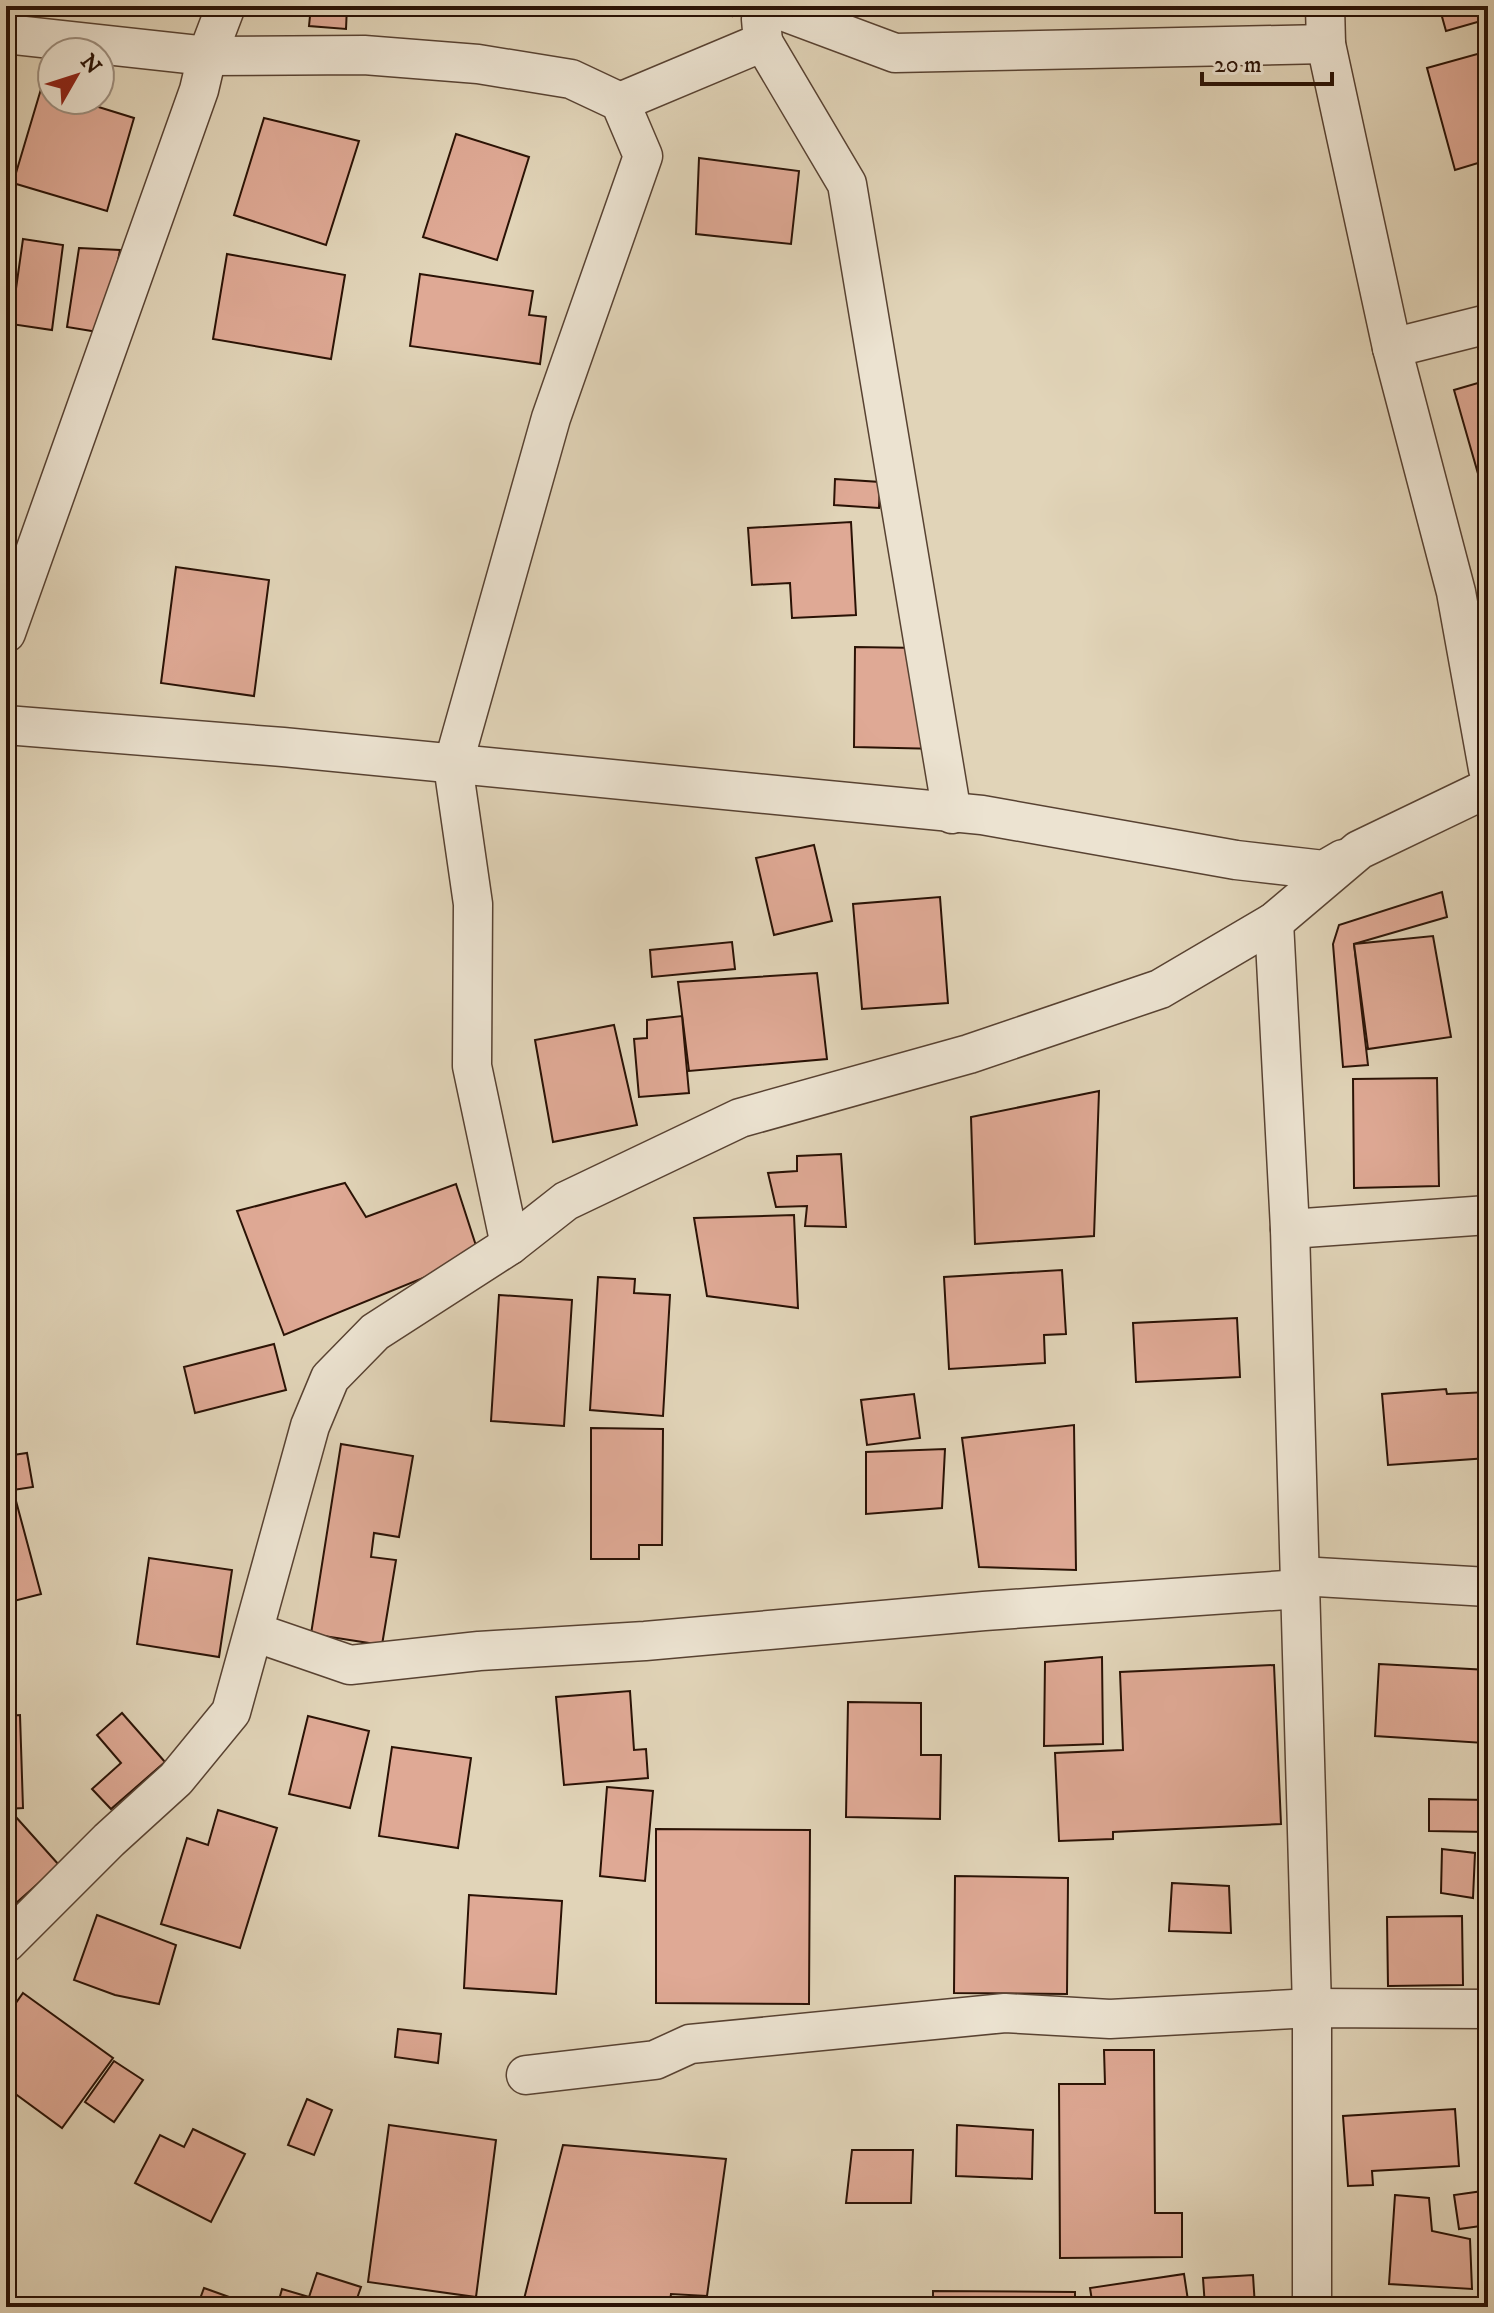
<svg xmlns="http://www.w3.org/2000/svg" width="1494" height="2313" font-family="'IM FELL DW Pica',serif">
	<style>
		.building { fill: #dfa995; stroke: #2a1205; stroke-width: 2 }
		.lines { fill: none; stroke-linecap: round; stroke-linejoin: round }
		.minor-casing { stroke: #584232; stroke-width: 41 }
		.minor { stroke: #ece3d1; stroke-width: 38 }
	</style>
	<rect width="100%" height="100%" fill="#e1d4b8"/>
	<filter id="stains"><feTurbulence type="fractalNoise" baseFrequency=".0025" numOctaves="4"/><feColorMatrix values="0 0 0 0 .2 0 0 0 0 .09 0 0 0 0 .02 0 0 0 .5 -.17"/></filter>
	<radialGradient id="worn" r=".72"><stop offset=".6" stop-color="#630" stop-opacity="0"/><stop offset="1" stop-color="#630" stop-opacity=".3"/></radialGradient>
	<g class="building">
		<path d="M311 6H347L346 29 309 26Z"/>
		<path d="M710 6H733L732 16 709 12Z"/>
		<path d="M1439 6H1488V19L1446 31Z"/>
		<path d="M1488 51V160L1455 170 1427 68Z"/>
		<path d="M41 89 52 93V100H76L134 118 107 211 13 183Z"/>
		<path d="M264 118 359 141 326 245 234 215Z"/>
		<path d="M456 134 529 157 497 260 423 237Z"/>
		<path d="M699 158 799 171 791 244 696 234Z"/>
		<path d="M23 239 63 245 52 330 11 324Z"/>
		<path d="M79 248 120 250 104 333 67 327Z"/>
		<path d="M227 254 345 275 331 359 213 339Z"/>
		<path d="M420 274 533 291 529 315 546 317 540 364 410 346Z"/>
		<path d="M1488 380V490L1483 491 1454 390Z"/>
		<path d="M835 479 880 482 879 508 834 505Z"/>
		<path d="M851 522 856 615 792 618 790 583 752 585 748 528Z"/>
		<path d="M176 567 269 580 254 696 161 683Z"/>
		<path d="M855 647 923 648 940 749 854 747Z"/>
		<path d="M6 780 15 781 10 883H6Z"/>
		<path d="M814 845 832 921 774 935 756 858Z"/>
		<path d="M1442 892 1447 917 1354 944 1368 1065 1343 1067 1333 944 1339 925Z"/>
		<path d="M940 897 948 1003 862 1009 853 904Z"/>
		<path d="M1433 936 1451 1037 1368 1049 1354 944Z"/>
		<path d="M732 942 735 969 652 977 650 950Z"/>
		<path d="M817 973 827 1059 689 1071 678 982Z"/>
		<path d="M682 1016 689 1093 639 1097 634 1039 647 1038V1020Z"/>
		<path d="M614 1025 637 1125 553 1142 535 1040Z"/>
		<path d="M1437 1078 1439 1186 1354 1188 1353 1079Z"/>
		<path d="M1099 1091 1094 1236 975 1244 971 1117Z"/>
		<path d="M841 1154 846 1227 805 1226 807 1206 776 1207 768 1173 797 1171V1156Z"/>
		<path d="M345 1183 366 1217 456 1184 479 1255 284 1335 237 1211Z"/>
		<path d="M794 1215 798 1308 707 1296 694 1218Z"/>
		<path d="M1062 1270 1066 1334 1044 1335 1045 1363 949 1369 944 1277Z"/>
		<path d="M598 1277 635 1279 634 1293 670 1295 663 1416 590 1410Z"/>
		<path d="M499 1295 572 1300 564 1426 491 1421Z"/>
		<path d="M1237 1318 1240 1377 1136 1382 1133 1323Z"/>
		<path d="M274 1344 286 1390 195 1413 184 1367Z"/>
		<path d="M1446 1389 1447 1394 1488 1392V1458L1388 1465 1382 1394Z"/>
		<path d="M914 1394 920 1438 867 1445 861 1400Z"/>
		<path d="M1074 1425 1076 1570 979 1567 962 1438Z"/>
		<path d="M591 1428 663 1429 662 1545H639V1559H591Z"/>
		<path d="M341 1444 413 1456 399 1537 374 1533 371 1557 396 1560 382 1645 311 1634Z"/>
		<path d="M945 1449 942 1508 866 1514V1452Z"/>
		<path d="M27 1453 33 1487 6 1491V1456Z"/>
		<path d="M16 1501 41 1594 6 1603V1503Z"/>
		<path d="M149 1558 232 1570 219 1657 137 1644Z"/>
		<path d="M1102 1657 1103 1744 1044 1746 1045 1662Z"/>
		<path d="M1379 1664 1488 1670 1484 1743 1375 1736Z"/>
		<path d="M1274 1665 1281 1824 1113 1832V1839L1059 1841 1055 1753 1123 1750 1120 1672Z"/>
		<path d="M630 1691 634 1750 646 1749 648 1778 564 1785 556 1697Z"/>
		<path d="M848 1702 921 1703V1755H941L940 1819 846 1817Z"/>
		<path d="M122 1713 165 1762 111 1809 92 1789 121 1763 97 1735Z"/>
		<path d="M20 1715 23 1808 6 1809V1716Z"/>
		<path d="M308 1716 369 1731 350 1808 289 1794Z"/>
		<path d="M392 1747 471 1758 458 1848 379 1836Z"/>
		<path d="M607 1787 653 1791 645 1881 600 1876Z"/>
		<path d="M1429 1799 1488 1800V1832L1429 1831Z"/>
		<path d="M218 1810 277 1828 240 1948 161 1924 187 1838 208 1845Z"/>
		<path d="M15 1816 59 1865 6 1912V1824Z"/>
		<path d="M656 1829 810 1830 809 2004 656 2003Z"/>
		<path d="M1442 1849 1475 1853 1473 1898 1441 1893Z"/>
		<path d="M955 1876 1068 1878 1067 1994 954 1993Z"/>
		<path d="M1172 1883 1229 1886 1231 1933 1169 1931Z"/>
		<path d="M469 1895 562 1901 556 1994 464 1988Z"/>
		<path d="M97 1915 176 1945 159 2004 115 1995 74 1980Z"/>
		<path d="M1462 1916 1463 1985 1388 1986 1387 1917Z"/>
		<path d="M23 1993 113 2058 62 2128 6 2087V2017Z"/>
		<path d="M398 2029 441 2034 438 2063 395 2057Z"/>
		<path d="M1104 2050H1154L1155 2213H1182V2257L1060 2258 1059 2084H1105Z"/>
		<path d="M114 2061 143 2080 114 2122 85 2102Z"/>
		<path d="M307 2099 332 2110 314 2155 288 2145Z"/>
		<path d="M1455 2109 1459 2166 1372 2171 1373 2185 1348 2186 1343 2116Z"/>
		<path d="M389 2125 496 2140 476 2297 368 2282Z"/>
		<path d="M957 2125 1033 2130 1032 2179 956 2176Z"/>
		<path d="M193 2129 245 2154 211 2222 135 2183 160 2135 184 2147Z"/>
		<path d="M563 2145 726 2159 707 2296 671 2294 669 2307H522Z"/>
		<path d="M852 2150H913L911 2203H846Z"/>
		<path d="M1483 2191 1488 2225 1459 2229 1454 2195Z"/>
		<path d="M1395 2195 1429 2198 1432 2231 1470 2239 1472 2289 1389 2284Z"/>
		<path d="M317 2273 361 2287 354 2307H277L282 2289 309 2297Z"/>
		<path d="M1184 2274 1189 2307H1093L1090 2288Z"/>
		<path d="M1253 2275 1255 2307H1205L1203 2278Z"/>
		<path d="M204 2288 257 2307H197Z"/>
		<path d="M933 2291 1075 2292V2307H933Z"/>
	</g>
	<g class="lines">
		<defs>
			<g id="minor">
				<path d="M769 6 895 53 1326 44"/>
				<path d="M1325 6 1326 44 1392 348 1456 592 1488 769"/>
				<path d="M6 34 207 56 364 55 478 64 571 79 620 102 643 156 551 418 453 765 473 904 472 1066 510 1245"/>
				<path d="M763 42 847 184 952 814"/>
				<path d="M620 102 763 42 761 19"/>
				<path d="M1392 348 1488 324"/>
				<path d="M6 633 199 90 207 56 226 6"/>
				<path d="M6 725 283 747 982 815 1236 860 1324 870 1343 859"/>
				<path d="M1274 922 1290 1229 1312 2008V2307"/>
				<path d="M1290 1229 1488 1215"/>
				<path d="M1300 1576 1488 1587"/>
				<path d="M254 1632 350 1665 479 1651 645 1641 984 1611 1301 1589"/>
				<path d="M6 1943 109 1840 176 1779 231 1712 310 1426 330 1378 375 1332 510 1245 566 1201 740 1118 969 1054 1160 989 1274 922 1359 850 1488 788"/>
				<path d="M526 2075 655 2060 690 2044 1005 2013 1110 2019 1312 2008 1488 2009"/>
			</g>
		</defs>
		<use href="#minor" class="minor-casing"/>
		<use href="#minor" class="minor"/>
	</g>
	<rect width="1494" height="2313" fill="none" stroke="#e1d4b8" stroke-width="32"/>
	<rect x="8" y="8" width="1478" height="2297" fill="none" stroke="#2a1205" stroke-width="4"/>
	<rect x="16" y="16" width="1462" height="2281" fill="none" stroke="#2a1205" stroke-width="2"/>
	<g transform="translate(76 76) rotate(51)"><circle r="38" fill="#ece3d1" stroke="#9e8f7f" stroke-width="2"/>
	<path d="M0-6L14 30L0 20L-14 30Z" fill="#8f2418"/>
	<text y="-12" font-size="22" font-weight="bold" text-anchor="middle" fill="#2a1205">N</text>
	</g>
	<path d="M1202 72v12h130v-12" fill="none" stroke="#2a1205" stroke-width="4"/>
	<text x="1214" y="72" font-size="24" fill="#2a1205" stroke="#ece3d1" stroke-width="6" paint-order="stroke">20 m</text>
	<rect width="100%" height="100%" filter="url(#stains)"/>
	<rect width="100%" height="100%" fill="url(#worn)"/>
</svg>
